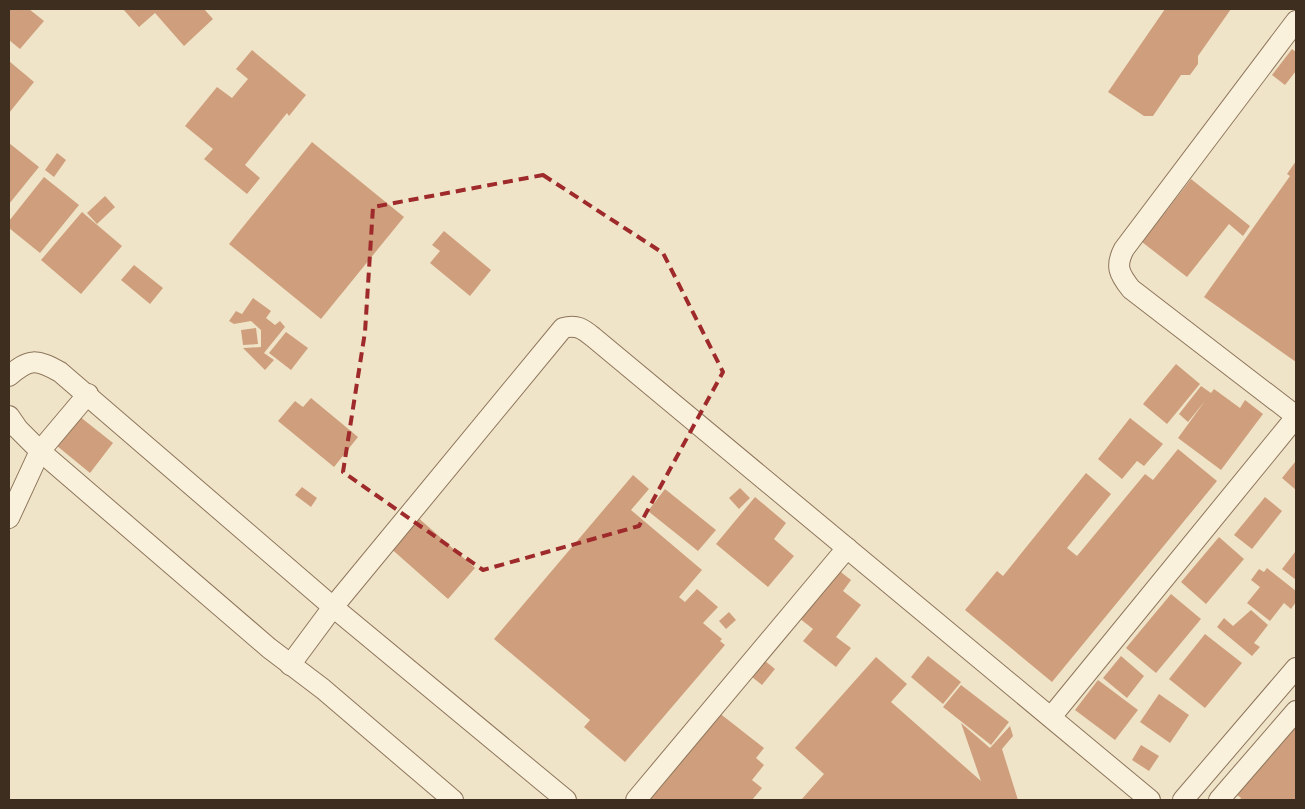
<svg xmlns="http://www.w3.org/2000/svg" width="1305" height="809" font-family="'Noto Serif',serif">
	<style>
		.building { fill: #cf9f7d }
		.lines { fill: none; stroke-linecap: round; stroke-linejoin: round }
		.minor-casing { stroke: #8d765c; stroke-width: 22 }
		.minor { stroke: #faf1dc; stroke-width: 20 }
		.marked { fill: none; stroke: #9e2a2b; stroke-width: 4; stroke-dasharray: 10 6; stroke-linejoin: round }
	</style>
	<rect width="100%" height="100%" fill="#f0e4c8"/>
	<g class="building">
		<path d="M9 9H29L44 21 20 49 9 40Z"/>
		<path d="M123 9H204L213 19 184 46 155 13 139 27Z"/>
		<path d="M1165 9H1231L1198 56V64L1190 75H1181L1153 116H1144L1108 92Z"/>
		<path d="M1292 49 1296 52V71L1285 85 1272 75Z"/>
		<path d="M252 50 306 95 289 116 287 113 245 165 260 178 247 194 204 159 213 149 185 126 217 87 232 98 248 79 236 69Z"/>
		<path d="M9 61 34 82 9 113Z"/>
		<path d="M312 142 404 217 321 319 229 244Z"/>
		<path d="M9 143 39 167 9 204Z"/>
		<path d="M57 153 66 160 54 177 45 170Z"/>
		<path d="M1296 161V362L1204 297 1290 176 1287 174Z"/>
		<path d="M44 177 79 205 40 253 9 228V221Z"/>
		<path d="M1191 179 1250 226 1243 236 1229 224 1187 277 1142 242Z"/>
		<path d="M105 196 115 207 97 224 87 213Z"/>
		<path d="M82 212 122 246 81 294 41 260Z"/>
		<path d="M444 231 491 270 470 296 430 263 440 251 432 245Z"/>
		<path d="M134 265 163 288 150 304 121 280Z"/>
		<path d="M253 298 271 311 266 318 275 325 280 321 285 327 264 353 274 360 265 370 243 348 261 347V330L251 321 234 324 229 321 236 311 242 314Z"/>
		<path d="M256 328 258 344 243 345 241 330Z"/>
		<path d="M286 332 308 348 291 370 269 353Z"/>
		<path d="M1176 364 1200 384 1167 424 1143 404Z"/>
		<path d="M1201 386 1211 393 1214 389 1240 408 1245 400 1263 414 1221 470 1178 438 1205 401 1188 422 1179 414Z"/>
		<path d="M311 398 358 437 334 467 278 421 295 401 303 407Z"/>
		<path d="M74 412 113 443 90 473 51 441Z"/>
		<path d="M1130 418 1163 444 1144 466 1137 461 1122 479 1098 459Z"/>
		<path d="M1178 449 1217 481 1052 682 965 610 997 571 1003 576 1086 473 1111 494 1067 548 1077 556 1145 474 1153 480Z"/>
		<path d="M1295 462 1296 463V490L1282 478Z"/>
		<path d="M633 475 649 489 631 510 702 570 679 597 685 602 697 589 718 607 703 623 722 639 720 641 725 645 625 762 584 727 590 720 494 639Z"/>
		<path d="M302 487 317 498 311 507 295 495Z"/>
		<path d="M740 488 750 498 739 509 729 498Z"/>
		<path d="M665 489 716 530 698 551 648 511Z"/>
		<path d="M755 497 786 523 774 539 794 556 768 587 716 544Z"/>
		<path d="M1265 497 1282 511 1252 549 1234 535Z"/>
		<path d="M406 507 475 568 448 599 379 538Z"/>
		<path d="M1219 537 1244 559 1206 604 1181 582Z"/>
		<path d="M1295 552 1296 553V580L1282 569Z"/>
		<path d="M1267 568 1296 591V602L1291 609 1284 603 1270 621 1247 603 1260 587 1251 580 1259 569 1264 572Z"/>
		<path d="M837 569 851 580 843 591 861 605 836 637 851 648 836 667 803 641 813 629 799 618Z"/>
		<path d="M1171 594 1201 619 1156 673 1126 648Z"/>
		<path d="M1251 610 1268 625 1254 643 1260 647 1252 656 1217 627 1224 618 1233 626Z"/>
		<path d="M729 612 736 620 726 629 719 621Z"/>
		<path d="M1205 634 1242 663 1205 708 1169 679Z"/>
		<path d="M928 656 961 682 943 704 911 677Z"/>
		<path d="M1121 656 1144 676 1127 698 1103 678Z"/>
		<path d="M760 657 775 669 762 685 747 673Z"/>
		<path d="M876 657 907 684 891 702 981 781 961 723 990 748 1010 726 1013 736 1002 749 1018 800H801L824 774 795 748Z"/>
		<path d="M1098 680 1138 710 1115 740 1075 710Z"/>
		<path d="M961 685 1009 722 991 745 943 707Z"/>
		<path d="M1159 694 1189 715 1170 743 1140 722Z"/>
		<path d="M709 705 764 748 756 758 764 765 752 780 762 788 752 800H635Z"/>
		<path d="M1296 715V800H1240L1241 798 1236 794Z"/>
		<path d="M1141 745 1159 756 1149 771 1132 760Z"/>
	</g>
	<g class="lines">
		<defs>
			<g id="minor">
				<path d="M1296 21 1124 249C1115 266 1119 274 1131 289L1296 416"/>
				<path d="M9 376C30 358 36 359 60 372L333 607 566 800"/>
				<path d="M9 416 18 429 40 451 269 648 323 689 453 800"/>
				<path d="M9 518 40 451 88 394"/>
				<path d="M290 665 333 607 563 328C577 324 583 329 593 337L1150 800"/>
				<path d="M1051 717 1296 417"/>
				<path d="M636 800 847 548"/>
				<path d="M1183 800 1296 668"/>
				<path d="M1219 800 1296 711"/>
			</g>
		</defs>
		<use href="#minor" class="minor-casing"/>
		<use href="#minor" class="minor"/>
	</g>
	<path class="marked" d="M543 175 663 253 723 372 639 526 483 570 343 472 365 332 373 207Z"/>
	<rect width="1305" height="809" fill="none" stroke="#3d2e20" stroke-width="20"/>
</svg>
